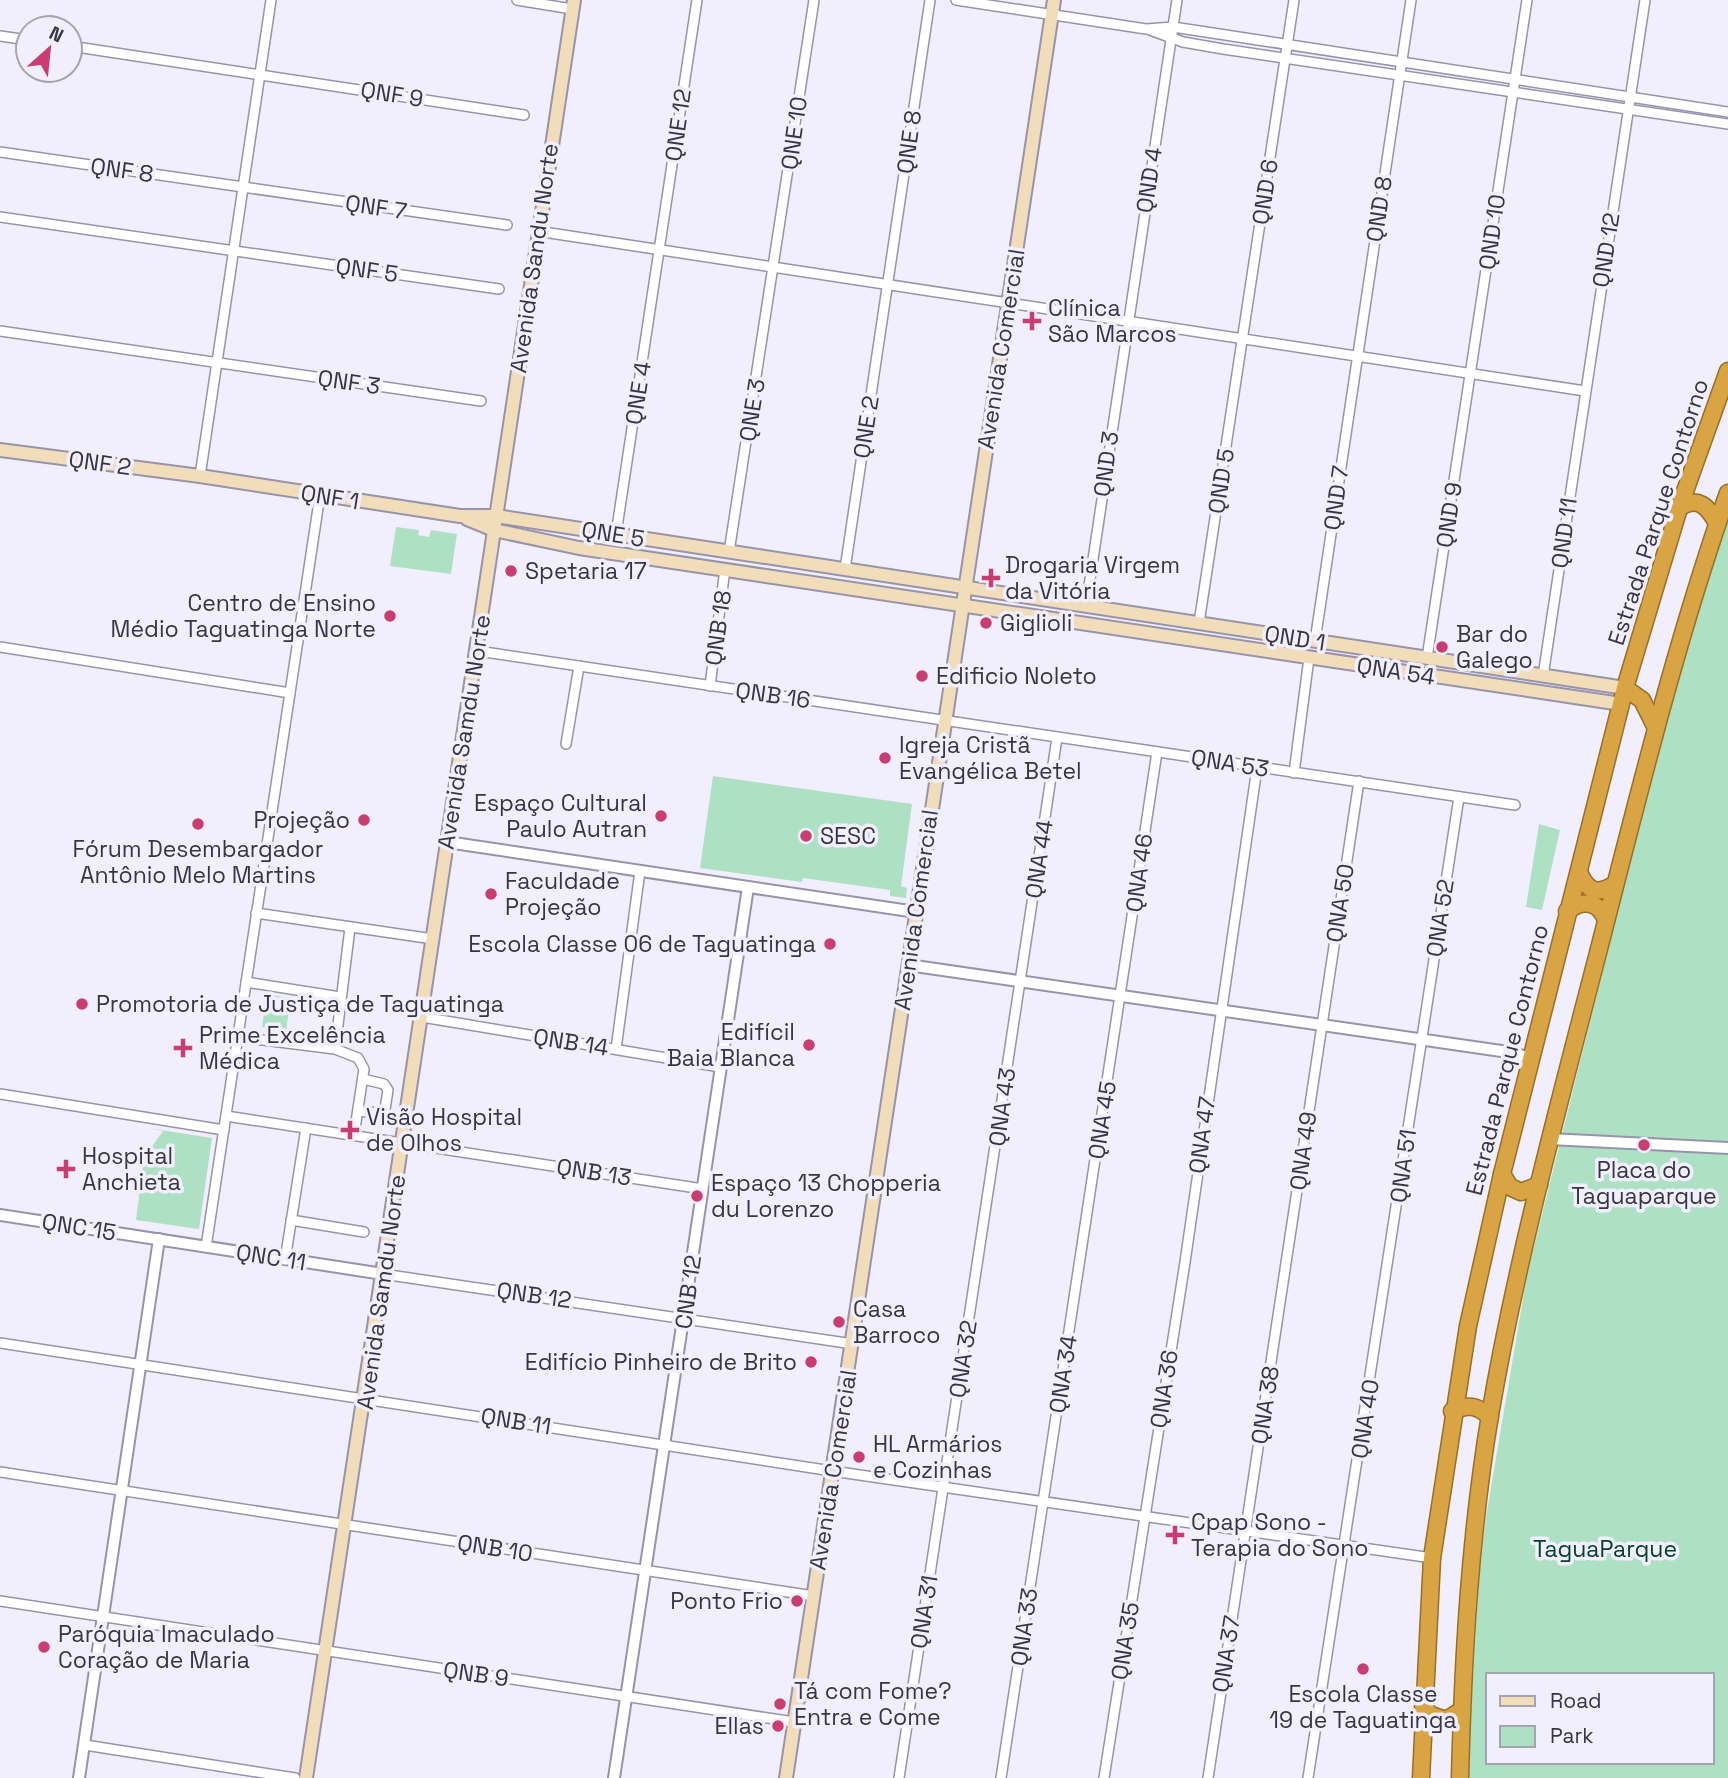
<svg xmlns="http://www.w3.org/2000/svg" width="1728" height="1778" font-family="'Space Grotesk',sans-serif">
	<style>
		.green { fill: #aee1c3; fill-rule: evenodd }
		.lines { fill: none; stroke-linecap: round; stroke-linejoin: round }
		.minor-casing { stroke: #9793ac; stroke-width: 12 }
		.tertiary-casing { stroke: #9793ac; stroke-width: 14 }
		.secondary-casing { stroke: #9793ac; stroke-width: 16 }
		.trunk-casing { stroke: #9a6f24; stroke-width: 19 }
		.minor { stroke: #fff; stroke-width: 9 }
		.tertiary { stroke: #fff; stroke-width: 10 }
		.secondary { stroke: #f1ddb9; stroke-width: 12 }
		.trunk { stroke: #d8a444; stroke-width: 16 }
		.poi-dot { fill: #c93d71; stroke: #f1eefe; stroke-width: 2.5 }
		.labels { text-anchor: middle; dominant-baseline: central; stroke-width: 7; stroke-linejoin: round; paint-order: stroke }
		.street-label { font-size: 23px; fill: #373640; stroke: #f1eefe }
		.poi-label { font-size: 23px; fill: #373640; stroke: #f1eefe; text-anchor: start }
		.park-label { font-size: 23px; fill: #034228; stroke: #f1eefe }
	</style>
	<rect width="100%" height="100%" fill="#f1eefe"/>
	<g class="green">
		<path d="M1728 516V1778H1467L1479 1579 1486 1517 1527 1275 1661 737ZM1488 1675H1712V1762H1488Z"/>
		<path d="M396 527 419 530 418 535 429 537 431 530 457 534 451 574 390 566Z"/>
		<path d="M713 776 912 804 901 886 907 888 906 898 890 896V890L803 878 802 882 700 868Z"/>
		<path d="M1539 824 1560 830 1542 910 1526 907Z"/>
		<path d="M267 994 290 998 286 1033 262 1027Z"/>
		<path d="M148 1128 212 1138 199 1229 136 1220 144 1158 163 1131Z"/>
	</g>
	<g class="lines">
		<defs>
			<g id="minor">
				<path d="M517 0 572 9"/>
				<path d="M956 0 1146 29 1173 27 1206 32 1728 112"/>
				<path d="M1150 30 1183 42 1223 49 1728 124"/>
				<path d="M0 36 28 40"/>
				<path d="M70 46 524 115"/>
				<path d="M0 152 507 225"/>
				<path d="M0 217 499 289"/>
				<path d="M537 231 1585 391"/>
				<path d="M0 331 481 401"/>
				<path d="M200 476 271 0"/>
				<path d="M616 534 697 0"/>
				<path d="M729 552 814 0"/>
				<path d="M845 569 930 0"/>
				<path d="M1086 606 1177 0"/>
				<path d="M1199 623 1294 0"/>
				<path d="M1315 641 1411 0"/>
				<path d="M0 647 290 693"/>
				<path d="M478 651 1515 805"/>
				<path d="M1427 658 1527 0"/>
				<path d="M1543 676 1645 0"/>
				<path d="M710 686 725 569"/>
				<path d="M566 744 579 666"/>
				<path d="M1294 773 1309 658"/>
				<path d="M256 913 433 939"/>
				<path d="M246 982 340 997"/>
				<path d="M422 1017 720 1067"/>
				<path d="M238 1037 335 1049 358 1058 364 1069 354 1135"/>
				<path d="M335 1049 350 928"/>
				<path d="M616 1049 640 871"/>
				<path d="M0 1094 224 1130"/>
				<path d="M358 1111 378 1113 385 1109 388 1090 384 1084 363 1079"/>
				<path d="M226 1116 703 1189"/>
				<path d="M291 1220 364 1232"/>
				<path d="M206 1247 320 495"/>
				<path d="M285 1260 306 1128"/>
				<path d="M383 1274 853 1344"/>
				<path d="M0 1343 832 1471 1432 1558"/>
				<path d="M0 1472 814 1596"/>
				<path d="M0 1601 794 1722"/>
				<path d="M85 1745 295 1778"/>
				<path d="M899 1778 1057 738"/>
				<path d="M1001 1778 1157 752"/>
				<path d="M1104 1778 1185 1262 1257 768"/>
				<path d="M1208 1778 1359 781"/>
				<path d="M1308 1778 1459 797"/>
			</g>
			<g id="tertiary">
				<path d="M447 842 916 912"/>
				<path d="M908 965 1515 1053 1523 1056 1530 1064"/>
				<path d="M1550 1139 1728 1148"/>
				<path d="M0 1215 383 1274"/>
				<path d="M79 1778 159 1239"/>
				<path d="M614 1778 748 887"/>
			</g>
			<g id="secondary">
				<path d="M0 450 200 476 460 516H496L1625 688"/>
				<path d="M467 519 494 530 579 548 1621 704"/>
				<path d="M306 1778 574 0"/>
				<path d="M786 1778 1054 0"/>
			</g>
			<g id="trunk">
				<path d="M1679 508C1698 495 1708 507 1717 523"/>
				<path d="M1625 688 1642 700 1656 728"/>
				<path d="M1579 872C1587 891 1597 896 1615 884"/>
				<path d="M1567 911C1583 899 1599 901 1606 920"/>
				<path d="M1502 1174 1510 1187 1521 1192 1539 1185"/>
				<path d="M1452 1411C1468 1404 1477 1405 1490 1417"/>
				<path d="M1423 1707 1431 1715 1446 1720 1462 1710"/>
				<path d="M1421 1778 1432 1558 1468 1326 1502 1174 1625 688 1679 508 1728 371"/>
				<path d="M1460 1778C1463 1657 1470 1535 1490 1415 1517 1257 1560 1100 1600 945 1639 793 1676 641 1728 493"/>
			</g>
		</defs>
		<use href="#minor" class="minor-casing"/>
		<use href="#tertiary" class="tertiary-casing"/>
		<use href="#secondary" class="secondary-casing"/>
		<use href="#trunk" class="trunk-casing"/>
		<use href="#minor" class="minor"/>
		<use href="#tertiary" class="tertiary"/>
		<use href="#secondary" class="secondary"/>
		<use href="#trunk" class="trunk"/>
	</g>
	<g class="poi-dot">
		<path d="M1028.5 310.5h7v7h7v7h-7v7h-7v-7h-7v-7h7z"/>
		<circle cx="511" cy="571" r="7"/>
		<path d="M987.5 567.5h7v7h7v7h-7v7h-7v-7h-7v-7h7z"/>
		<circle cx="390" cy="616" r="7"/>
		<circle cx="986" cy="623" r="7"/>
		<circle cx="1442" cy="647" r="7"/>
		<circle cx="922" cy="676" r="7"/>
		<circle cx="885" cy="758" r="7"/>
		<circle cx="661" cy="816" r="7"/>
		<circle cx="364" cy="820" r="7"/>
		<circle cx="198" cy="824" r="7"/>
		<circle cx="806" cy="836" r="7"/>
		<circle cx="491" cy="894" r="7"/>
		<circle cx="830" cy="944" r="7"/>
		<circle cx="82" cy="1004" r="7"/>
		<circle cx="809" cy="1045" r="7"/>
		<path d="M179.5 1037.5h7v7h7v7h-7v7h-7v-7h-7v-7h7z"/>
		<path d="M346.5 1119.5h7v7h7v7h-7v7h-7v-7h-7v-7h7z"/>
		<circle cx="1644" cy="1145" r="7"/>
		<path d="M62.5 1158.5h7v7h7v7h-7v7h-7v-7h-7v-7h7z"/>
		<circle cx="697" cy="1196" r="7"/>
		<circle cx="839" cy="1322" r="7"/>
		<circle cx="811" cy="1362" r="7"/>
		<circle cx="859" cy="1457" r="7"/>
		<path d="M1171.5 1524.5h7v7h7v7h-7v7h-7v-7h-7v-7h7z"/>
		<circle cx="797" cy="1601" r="7"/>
		<circle cx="44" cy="1647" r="7"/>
		<circle cx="1363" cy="1669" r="7"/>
		<circle cx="780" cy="1704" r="7"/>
		<circle cx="778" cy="1726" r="7"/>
	</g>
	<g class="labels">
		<g class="street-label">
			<text transform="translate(392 94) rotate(9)">QNF 9</text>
			<text transform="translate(678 125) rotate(-82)">QNE 12</text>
			<text transform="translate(794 133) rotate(-82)">QNE 10</text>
			<text transform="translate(909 142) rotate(-82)">QNE 8</text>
			<text transform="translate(122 170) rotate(8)">QNF 8</text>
			<text transform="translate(1149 180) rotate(-81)">QND 4</text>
			<text transform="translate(1265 192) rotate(-81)">QND 6</text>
			<text transform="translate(376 207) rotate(8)">QNF 7</text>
			<text transform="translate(1379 209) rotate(-81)">QND 8</text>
			<text transform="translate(1492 232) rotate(-82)">QND 10</text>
			<text transform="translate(1606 250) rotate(-81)">QND 12</text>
			<text transform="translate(534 258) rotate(-82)">Avenida Sandu Norte</text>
			<text transform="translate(367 270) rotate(8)">QNF 5</text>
			<text transform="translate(1001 349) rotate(-81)">Avenida Comercial</text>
			<text transform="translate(349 382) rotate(8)">QNF 3</text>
			<text transform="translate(638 393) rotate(-81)">QNE 4</text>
			<text transform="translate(752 410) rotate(-81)">QNE 3</text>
			<text transform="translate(866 427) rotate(-81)">QNE 2</text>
			<text transform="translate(100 463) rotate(8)">QNF 2</text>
			<text transform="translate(1106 464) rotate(-82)">QND 3</text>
			<text transform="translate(1221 481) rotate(-81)">QND 5</text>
			<text transform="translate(330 497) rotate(9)">QNF 1</text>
			<text transform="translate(1336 498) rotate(-82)">QND 7</text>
			<text transform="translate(1658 512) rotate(-72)">Estrada Parque Contorno</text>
			<text transform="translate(1449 515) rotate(-81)">QND 9</text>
			<text transform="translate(1564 533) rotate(-82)">QND 11</text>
			<text transform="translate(613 534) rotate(9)">QNE 5</text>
			<text transform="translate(718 628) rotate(-82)">QNB 18</text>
			<text transform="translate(1295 638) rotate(9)">QND 1</text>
			<text transform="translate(1396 671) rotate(9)">QNA 54</text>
			<text transform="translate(773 695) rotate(8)">QNB 16</text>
			<text transform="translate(464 732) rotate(-81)">Avenida Samdu Norte</text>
			<text transform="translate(1230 763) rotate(9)">QNA 53</text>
			<text transform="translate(1039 859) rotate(-81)">QNA 44</text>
			<text transform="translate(1139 873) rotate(-82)">QNA 46</text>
			<text transform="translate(1340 903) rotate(-81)">QNA 50</text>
			<text transform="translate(916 910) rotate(-82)">Avenida Comercial</text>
			<text transform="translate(1440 918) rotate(-81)">QNA 52</text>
			<text transform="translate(571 1042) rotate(9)">QNB 14</text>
			<text transform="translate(1507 1060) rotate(-76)">Estrada Parque Contorno</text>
			<text transform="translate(1002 1107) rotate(-82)">QNA 43</text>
			<text transform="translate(1102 1120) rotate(-81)">QNA 45</text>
			<text transform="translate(1202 1135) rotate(-82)">QNA 47</text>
			<text transform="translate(1303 1151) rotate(-82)">QNA 49</text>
			<text transform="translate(1403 1166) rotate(-82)">QNA 51</text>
			<text transform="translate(594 1172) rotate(9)">QNB 13</text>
			<text transform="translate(79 1227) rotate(9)">QNC 15</text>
			<text transform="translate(271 1257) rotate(9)">QNC 11</text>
			<text transform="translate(381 1292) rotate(-82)">Avenida Samdu Norte</text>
			<text transform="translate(688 1292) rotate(-82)">CNB 12</text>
			<text transform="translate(534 1295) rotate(8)">QNB 12</text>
			<text transform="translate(963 1359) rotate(-81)">QNA 32</text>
			<text transform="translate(1063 1374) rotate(-81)">QNA 34</text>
			<text transform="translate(1164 1389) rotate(-81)">QNA 36</text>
			<text transform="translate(1265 1405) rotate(-81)">QNA 38</text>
			<text transform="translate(1365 1419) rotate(-81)">QNA 40</text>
			<text transform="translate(516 1421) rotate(9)">QNB 11</text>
			<text transform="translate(833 1470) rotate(-81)">Avenida Comercial</text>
			<text transform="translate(495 1548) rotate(9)">QNB 10</text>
			<text transform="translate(924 1612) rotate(-81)">QNA 31</text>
			<text transform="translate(1024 1627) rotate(-82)">QNA 33</text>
			<text transform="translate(1125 1641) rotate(-81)">QNA 35</text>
			<text transform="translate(1226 1654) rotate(-81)">QNA 37</text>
			<text transform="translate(476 1674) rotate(8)">QNB 9</text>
		</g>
		<g class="poi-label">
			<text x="1048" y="308">Clínica<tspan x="1048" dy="26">São Marcos</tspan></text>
			<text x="1005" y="565">Drogaria Virgem<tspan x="1005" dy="26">da Vitória</tspan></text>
			<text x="525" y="571">Spetaria 17</text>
			<text x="376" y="603" text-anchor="end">Centro de Ensino<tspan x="376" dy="26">Médio Taguatinga Norte</tspan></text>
			<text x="1000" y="623">Giglioli</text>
			<text x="1456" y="634">Bar do<tspan x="1456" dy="26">Galego</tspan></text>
			<text x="936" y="676">Edificio Noleto</text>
			<text x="899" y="745">Igreja Cristã<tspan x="899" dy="26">Evangélica Betel</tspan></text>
			<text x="647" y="803" text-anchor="end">Espaço Cultural<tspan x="647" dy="26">Paulo Autran</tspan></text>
			<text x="350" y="820" text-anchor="end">Projeção</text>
			<text x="820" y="836">SESC</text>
			<text x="198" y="849" text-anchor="middle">Fórum Desembargador<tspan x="198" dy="26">Antônio Melo Martins</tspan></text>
			<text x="505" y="881">Faculdade<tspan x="505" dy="26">Projeção</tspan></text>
			<text x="816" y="944" text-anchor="end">Escola Classe 06 de Taguatinga</text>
			<text x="96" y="1004">Promotoria de Justiça de Taguatinga</text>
			<text x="795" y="1032" text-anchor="end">Edifícil<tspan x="795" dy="26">Baia Blanca</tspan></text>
			<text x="199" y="1035">Prime Excelência<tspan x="199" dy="26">Médica</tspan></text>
			<text x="366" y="1117">Visão Hospital<tspan x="366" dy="26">de Olhos</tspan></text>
			<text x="82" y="1156">Hospital<tspan x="82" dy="26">Anchieta</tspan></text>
			<text x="1644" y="1170" text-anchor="middle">Placa do<tspan x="1644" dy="26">Taguaparque</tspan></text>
			<text x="711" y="1183">Espaço 13 Chopperia<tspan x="711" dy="26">du Lorenzo</tspan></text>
			<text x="853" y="1309">Casa<tspan x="853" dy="26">Barroco</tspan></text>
			<text x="797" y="1362" text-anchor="end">Edifício Pinheiro de Brito</text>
			<text x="873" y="1444">HL Armários<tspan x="873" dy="26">e Cozinhas</tspan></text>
			<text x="1191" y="1522">Cpap Sono -<tspan x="1191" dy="26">Terapia do Sono</tspan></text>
			<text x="783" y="1601" text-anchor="end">Ponto Frio</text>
			<text x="58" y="1634">Paróquia Imaculado<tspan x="58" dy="26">Coração de Maria</tspan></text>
			<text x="794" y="1691">Tá com Fome?<tspan x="794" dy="26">Entra e Come</tspan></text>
			<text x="1363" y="1694" text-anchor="middle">Escola Classe<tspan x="1363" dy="26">19 de Taguatinga</tspan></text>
			<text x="764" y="1726" text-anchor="end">Ellas</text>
		</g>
		<g class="park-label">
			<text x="1605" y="1549">TaguaParque</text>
		</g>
	</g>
	<rect x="1486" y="1673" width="228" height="91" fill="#f1eefe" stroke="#a7a4b2" stroke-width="2"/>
	<rect x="1500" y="1696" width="35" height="10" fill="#f1ddb9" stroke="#a7a4b2" stroke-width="2"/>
	<text x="1550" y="1708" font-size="21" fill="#373640">Road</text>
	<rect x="1500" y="1726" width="35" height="21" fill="#aee1c3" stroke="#a7a4b2" stroke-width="2"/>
	<text x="1550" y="1743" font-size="21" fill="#373640">Park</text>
	<g transform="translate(49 49) rotate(27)"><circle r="33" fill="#f1eefe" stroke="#a7a4b2" stroke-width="2"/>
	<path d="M0-5L12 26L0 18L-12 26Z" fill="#c93d71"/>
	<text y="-10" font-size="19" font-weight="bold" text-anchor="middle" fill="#373640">N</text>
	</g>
</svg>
